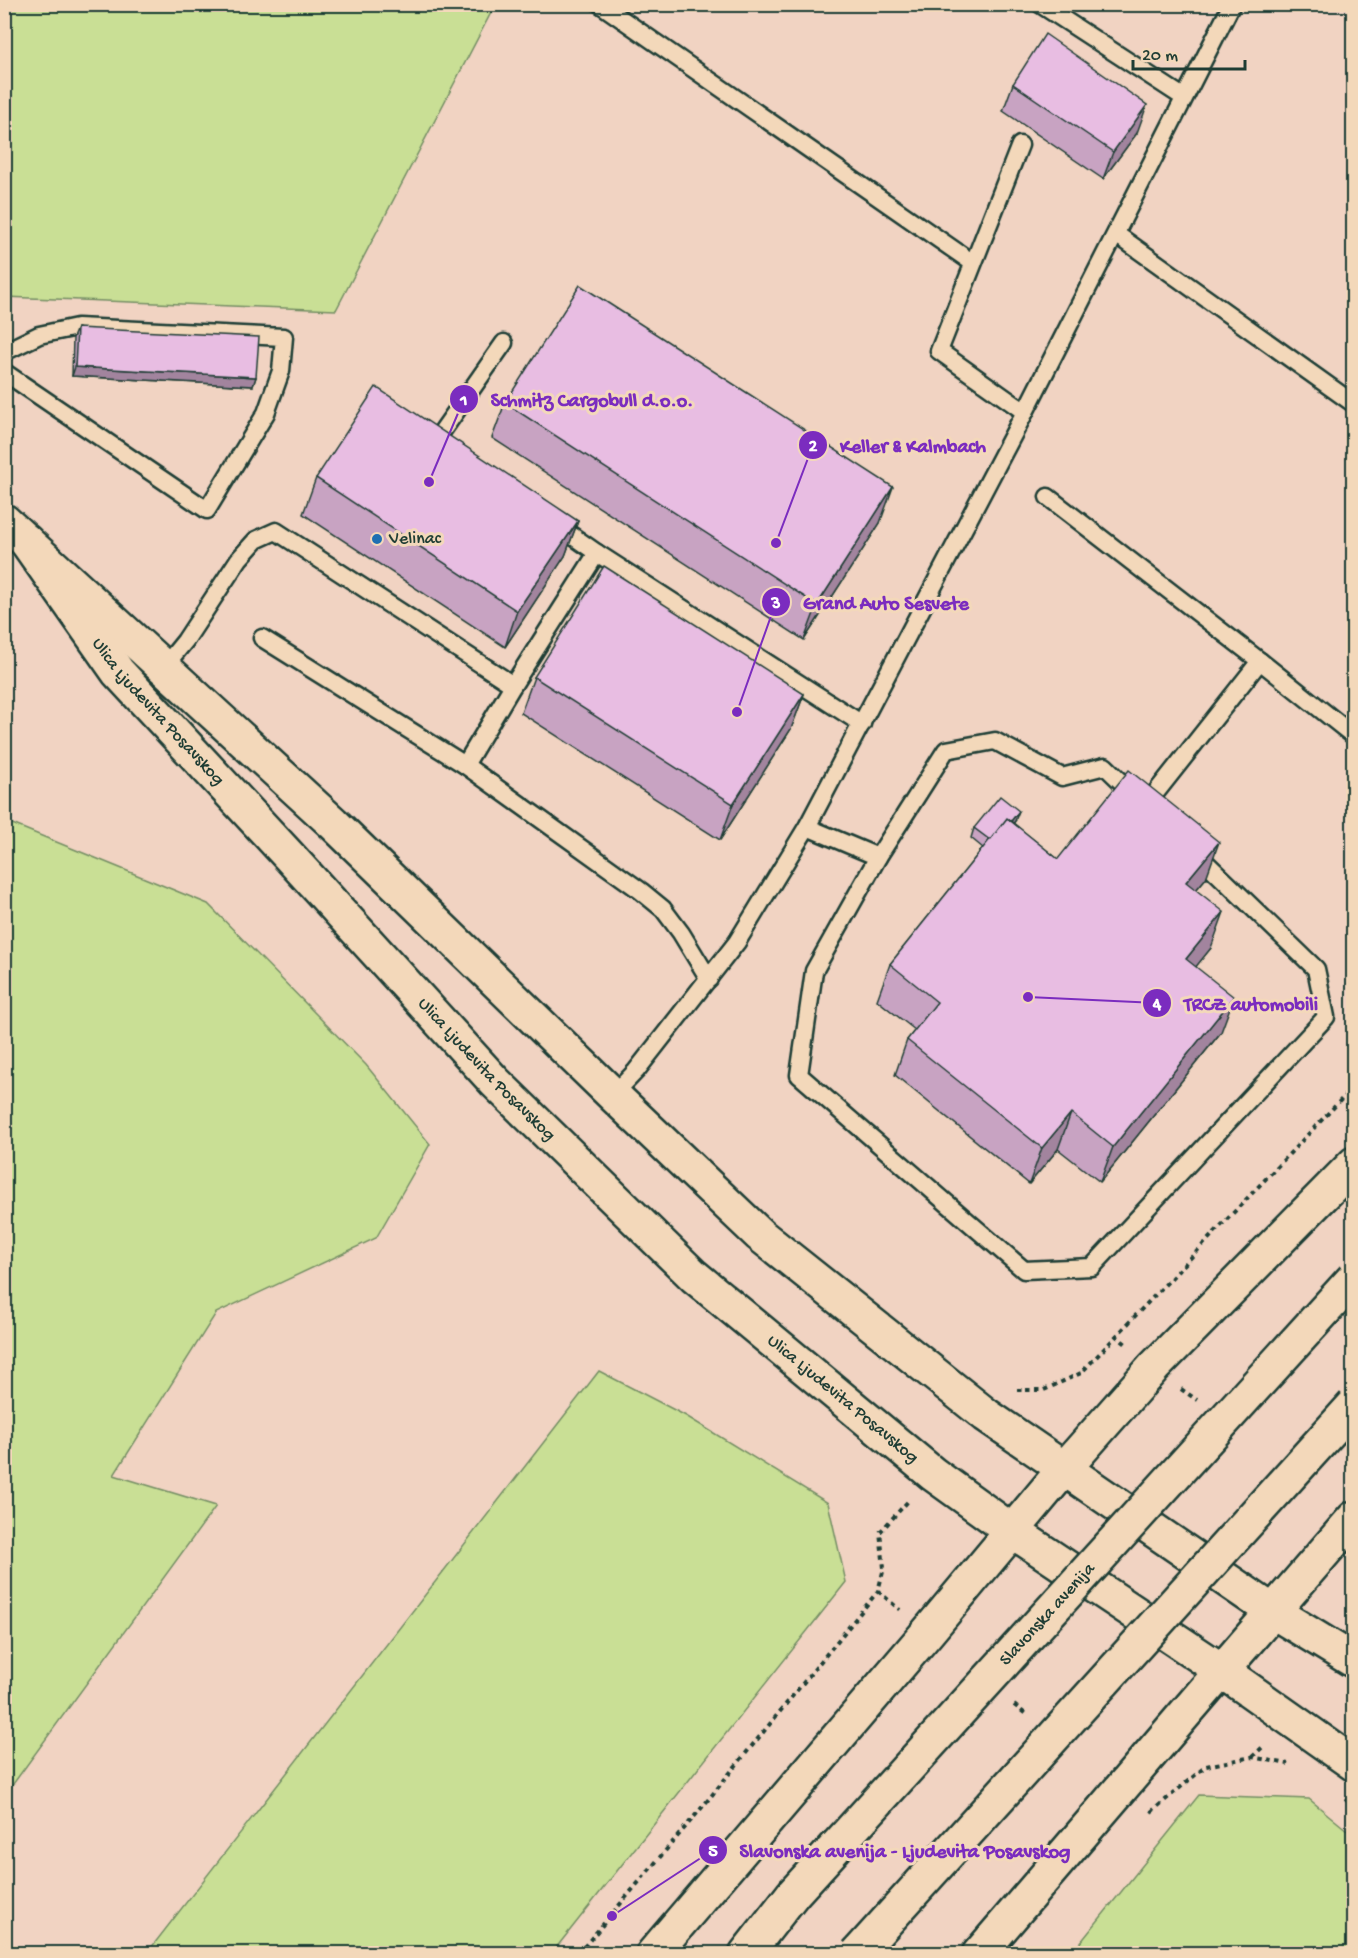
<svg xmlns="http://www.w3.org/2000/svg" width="1358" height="1958" font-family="'Gochi Hand',sans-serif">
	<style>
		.green { fill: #c9df95; stroke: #748e64; stroke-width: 1.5 }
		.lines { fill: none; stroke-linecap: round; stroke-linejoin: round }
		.service-casing { stroke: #1f3d34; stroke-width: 21 }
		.secondary-casing { stroke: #1f3d34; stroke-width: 38 }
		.path { stroke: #1f3d34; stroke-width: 4; stroke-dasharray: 4.5 4.5; stroke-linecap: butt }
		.service { stroke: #f3d8ba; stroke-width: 16 }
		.secondary { stroke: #f3d8ba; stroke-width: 33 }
		.secondary-bridge-casing { stroke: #1f3d34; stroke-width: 38; stroke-linecap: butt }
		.secondary-bridge { stroke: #f3d8ba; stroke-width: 33 }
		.wall { fill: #c8a3c2; stroke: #1f3d34; stroke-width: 1.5 }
		.shaded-wall { fill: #a2849e; stroke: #1f3d34; stroke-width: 1.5 }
		.building { fill: #e8bde2; stroke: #1f3d34; stroke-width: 1.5 }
		.poi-dot { fill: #1f6fb2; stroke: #f3d8ba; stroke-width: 2 }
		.labels { text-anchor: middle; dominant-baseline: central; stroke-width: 6; stroke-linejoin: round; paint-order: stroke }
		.poi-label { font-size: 18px; fill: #1f3d34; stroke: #f3d8ba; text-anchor: start }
		.street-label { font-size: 18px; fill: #1f3d34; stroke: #f3d8ba }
		.leader { fill: none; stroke: #7b2cbf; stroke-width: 2 }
		.callout-dot { fill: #7b2cbf; stroke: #f3d8ba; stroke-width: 2 }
		.mark-label { font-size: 18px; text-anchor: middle; font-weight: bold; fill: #fff }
		.callout-label { font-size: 20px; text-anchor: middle; font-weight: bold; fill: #7b2cbf; stroke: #f3d8ba; stroke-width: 6; stroke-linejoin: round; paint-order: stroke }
	</style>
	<rect width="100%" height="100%" fill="#f1d3c2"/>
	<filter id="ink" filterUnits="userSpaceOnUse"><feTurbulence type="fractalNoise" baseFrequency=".0167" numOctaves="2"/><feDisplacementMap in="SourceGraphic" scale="12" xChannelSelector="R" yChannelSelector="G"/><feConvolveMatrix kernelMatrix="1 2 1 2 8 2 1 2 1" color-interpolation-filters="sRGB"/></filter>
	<g filter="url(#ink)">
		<g class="green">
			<path d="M5 4H495V5L336 310 5 297Z"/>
			<path d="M5 821 208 904 366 1065 430 1144 376 1238 216 1313 114 1475 216 1506 5 1795Z"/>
			<path d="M599 1371 686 1416 828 1503 846 1582 552 1953H147Z"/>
			<path d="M1199 1795 1309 1799 1353 1835V1953H1072Z"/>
		</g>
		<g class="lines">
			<defs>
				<g id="service">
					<path d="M600 4 973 263"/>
					<path d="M1040 4 1183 97"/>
					<path d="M1020 145 939 351 1025 412"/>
					<path d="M1116 234 1354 404"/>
					<path d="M4 352 39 335 77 327 284 337 281 371 266 413 207 510 4 372"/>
					<path d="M436 440 504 343"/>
					<path d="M1048 497 1260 661 1146 805"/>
					<path d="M554 523 597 553 862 724"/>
					<path d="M262 638 465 765 641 891 663 909 681 933 709 979"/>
					<path d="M1260 661 1354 736"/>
					<path d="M163 668 185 641 239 559 256 540 276 531 513 685"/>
					<path d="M465 765 513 685 597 553"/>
					<path d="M807 827 878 857 946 750 995 741 1062 777 1105 766 1136 796"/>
					<path d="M878 857 814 971 799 1075 1024 1270 1092 1267 1326 1017 1316 969 1194 851"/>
					<path d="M613 1095 636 1071 737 942 807 827 1025 412 1232 4"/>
				</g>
				<g id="secondary">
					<path d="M4 521 333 823 613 1095 760 1235 986 1415 1272 1611 1354 1661"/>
					<path id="s1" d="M26 541 118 672 288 855 495 1082 694 1276 933 1474 1012 1531 1221 1670 1354 1764"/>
					<path d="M653 1954 927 1633 1064 1469 1154 1367 1354 1164"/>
					<path d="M746 1954 793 1894"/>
					<path d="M979 1954C1104 1809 1228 1662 1354 1518"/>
				</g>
			</defs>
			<use href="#service" class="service-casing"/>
			<use href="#secondary" class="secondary-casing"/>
			<g class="path">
				<path d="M1115 1335 1126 1344"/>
				<path d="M1181 1389 1197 1400"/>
				<path d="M1017 1390H1044L1081 1373 1354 1086"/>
				<path d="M878 1591 900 1610"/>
				<path d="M1014 1705 1027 1715"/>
				<path d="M1252 1757 1265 1745"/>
				<path d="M1345 1799 1354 1806"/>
				<path d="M1151 1812 1206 1766 1252 1757 1288 1764"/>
				<path d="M578 1954 699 1811 878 1591 884 1568 880 1532 910 1499"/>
			</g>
			<use href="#service" class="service"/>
			<use href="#secondary" class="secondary"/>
			<defs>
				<g id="secondary-bridge">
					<path id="s2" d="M793 1894 1354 1278"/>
					<path d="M857 1954 1354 1405"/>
				</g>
			</defs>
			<use href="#secondary-bridge" class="secondary-bridge-casing"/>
			<use href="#secondary-bridge" class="secondary-bridge"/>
		</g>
		<g class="wall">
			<path d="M1013 84 1137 133 1103 179 1003 111Z"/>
			<path d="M77 328 256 377 253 386 72 376 73 338Z"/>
			<path d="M505 403 880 523 804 640 492 438Z"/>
			<path d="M316 478 578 521 565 556 505 647 303 514Z"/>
			<path d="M534 677 804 694 791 729 720 840 521 713Z"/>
			<path d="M1015 821 1013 823 1058 859 1206 878 1196 890 1211 948 1196 966 1221 1032 1100 1182 1058 1149 1029 1184 895 1075 907 1040 915 1030 877 1000 890 964 983 848 971 838 974 828Z"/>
		</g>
		<g class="shaded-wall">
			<path d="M1147 105 1137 133 1103 179 1113 152Z"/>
			<path d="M75 367 256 377 253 386 72 376Z"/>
			<path d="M893 487 880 523 804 640 817 605Z"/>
			<path d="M578 521 565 556 505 647 517 611Z"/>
			<path d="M804 694 791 729 720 840 733 804Z"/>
			<path d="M1019 811 1015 821 990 853 994 843Z"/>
			<path d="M1219 842 1206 878 1173 917 1186 882Z"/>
			<path d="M1224 912 1211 948 1174 994 1186 959Z"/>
			<path d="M1234 997 1221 1032 1100 1182 1113 1147Z"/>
			<path d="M1071 1113 1058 1149 1029 1184 1042 1148Z"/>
		</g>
		<g class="building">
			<path d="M1045 34 1147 105 1113 152 1013 84Z"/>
			<path d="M580 285 893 487 817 605 505 403Z"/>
			<path d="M77 328 259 337 256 377 75 367Z"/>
			<path d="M376 387 578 521 517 611 316 478Z"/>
			<path d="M604 566 804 694 733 804 534 677Z"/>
			<path d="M1129 770 1219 842 1186 882 1224 912 1186 959 1234 997 1113 1147 1071 1113 1042 1148 907 1040 937 1002 890 964 1007 818 1058 859Z"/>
			<path d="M1000 796 1019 811 1011 821 1007 818 990 840 974 828Z"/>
		</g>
	</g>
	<circle class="poi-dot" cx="377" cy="539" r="6"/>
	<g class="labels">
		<g class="poi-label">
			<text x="389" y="539">Velinac</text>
		</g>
		<g class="street-label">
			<text stroke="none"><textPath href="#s1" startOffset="216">Ulica Ljudevita Posavskog</textPath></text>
			<text stroke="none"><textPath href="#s1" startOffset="702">Ulica Ljudevita Posavskog</textPath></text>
			<text stroke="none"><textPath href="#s1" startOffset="1188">Ulica Ljudevita Posavskog</textPath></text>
			<text stroke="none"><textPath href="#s2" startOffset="378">Slavonska avenija</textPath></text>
		</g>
	</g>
	<path class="leader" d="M429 482L464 399M776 543L813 445M737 712L776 602M1028 997L1157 1003M612 1916L713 1850"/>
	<g class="callout-dot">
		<circle cx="429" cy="482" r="6"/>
		<circle cx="776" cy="543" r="6"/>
		<circle cx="737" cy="712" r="6"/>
		<circle cx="1028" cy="997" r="6"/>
		<circle cx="612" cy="1916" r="6"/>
		<circle cx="464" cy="399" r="15"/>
		<circle cx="813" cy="445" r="15"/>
		<circle cx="776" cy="602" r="15"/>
		<circle cx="1157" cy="1003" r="15"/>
		<circle cx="713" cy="1850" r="15"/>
	</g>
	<g class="mark-label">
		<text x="464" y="405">1</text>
		<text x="813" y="451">2</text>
		<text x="776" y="608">3</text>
		<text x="1157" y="1009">4</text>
		<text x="713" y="1856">5</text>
	</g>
	<g class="callout-label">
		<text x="592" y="406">Schmitz Cargobull d.o.o.</text>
		<text x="913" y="452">Keller &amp; Kalmbach</text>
		<text x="886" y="609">Grand Auto Sesvete</text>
		<text x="1251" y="1010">TRCZ automobili</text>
		<text x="905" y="1857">Slavonska avenija - Ljudevita Posavskog</text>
	</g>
	<rect width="1358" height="1958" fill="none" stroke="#f3d8ba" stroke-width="24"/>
	<rect x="12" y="12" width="1334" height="1934" fill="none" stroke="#1f3d34" stroke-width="2" filter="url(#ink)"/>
	<path d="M1133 60v9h112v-9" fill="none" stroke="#1f3d34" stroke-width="3"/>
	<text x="1142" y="60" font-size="18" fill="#1f3d34" stroke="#f3d8ba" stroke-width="4.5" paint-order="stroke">20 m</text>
</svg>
